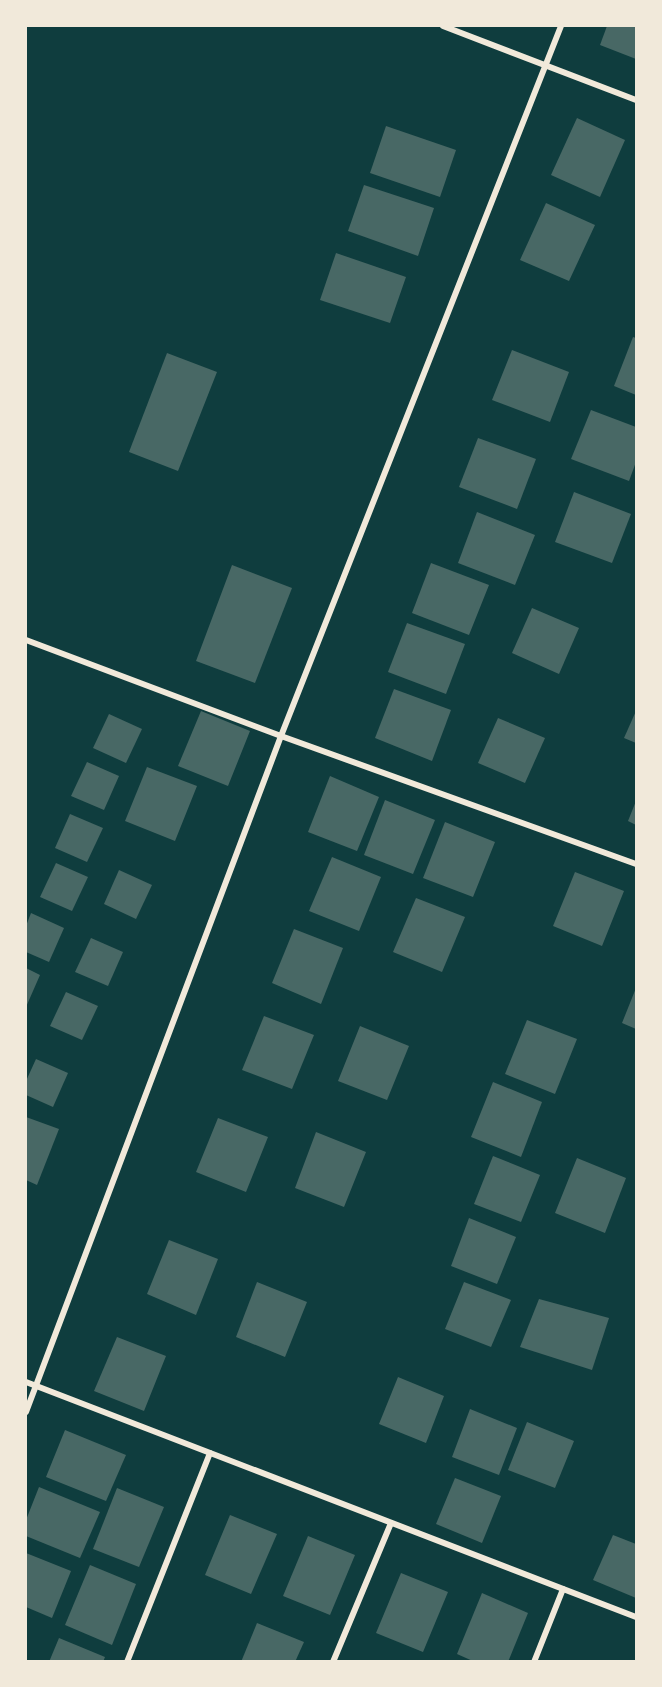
<svg xmlns="http://www.w3.org/2000/svg" width="662" height="1687" font-family="Cabin,sans-serif">
	<style>
		.building { fill: #486865 }
		.lines { fill: none; stroke-linecap: round; stroke-linejoin: round }
		.minor { stroke: #f1e9da; stroke-width: 6 }
	</style>
	<rect width="100%" height="100%" fill="#0f3d3e"/>
	<g class="building">
		<path d="M607 26H636V59L600 45Z"/>
		<path d="M577 118 625 140 600 197 551 175Z"/>
		<path d="M386 126 456 150 440 197 370 173Z"/>
		<path d="M364 185 434 208 418 256 348 231Z"/>
		<path d="M546 203 595 225 569 281 520 260Z"/>
		<path d="M336 253 406 277 390 323 320 300Z"/>
		<path d="M633 337 636 338V395L614 386Z"/>
		<path d="M512 350 569 372 550 422 492 400Z"/>
		<path d="M167 353 217 372 178 471 129 452Z"/>
		<path d="M591 410 636 427V462L629 481 571 459Z"/>
		<path d="M478 438 536 459 517 509 459 487Z"/>
		<path d="M574 492 631 514 612 563 555 542Z"/>
		<path d="M477 512 535 535 515 585 458 563Z"/>
		<path d="M431 563 489 585 469 635 412 613Z"/>
		<path d="M232 565 292 588 255 683 196 661Z"/>
		<path d="M532 608 579 628 559 674 512 653Z"/>
		<path d="M407 623 465 644 446 694 388 672Z"/>
		<path d="M394 689 451 710 432 761 375 738Z"/>
		<path d="M201 711 250 731 228 786 178 766Z"/>
		<path d="M636 711V743L624 738Z"/>
		<path d="M109 714 142 729 126 763 93 748Z"/>
		<path d="M498 718 545 738 525 783 478 763Z"/>
		<path d="M87 762 119 776 104 810 71 796Z"/>
		<path d="M147 767 197 786 175 841 125 821Z"/>
		<path d="M330 776 379 797 357 851 308 832Z"/>
		<path d="M385 800 435 820 413 874 364 855Z"/>
		<path d="M636 801V825L628 821Z"/>
		<path d="M70 814 103 828 87 862 55 848Z"/>
		<path d="M445 822 495 842 473 897 423 878Z"/>
		<path d="M332 857 381 877 359 931 309 911Z"/>
		<path d="M56 863 88 877 72 911 40 897Z"/>
		<path d="M119 870 152 885 136 919 104 904Z"/>
		<path d="M575 872 624 891 602 946 553 926Z"/>
		<path d="M416 898 465 917 442 972 393 952Z"/>
		<path d="M31 913 64 928 49 962 26 952V926Z"/>
		<path d="M294 929 343 948 321 1004 272 983Z"/>
		<path d="M91 938 123 952 108 986 75 972Z"/>
		<path d="M26 968 40 975 26 1007Z"/>
		<path d="M636 988V1029L622 1023Z"/>
		<path d="M66 992 98 1006 82 1040 50 1026Z"/>
		<path d="M264 1016 314 1035 292 1089 242 1070Z"/>
		<path d="M527 1020 577 1039 555 1094 505 1074Z"/>
		<path d="M360 1026 409 1046 387 1100 338 1081Z"/>
		<path d="M36 1059 68 1073 53 1107 26 1095V1081Z"/>
		<path d="M493 1082 542 1102 521 1157 471 1137Z"/>
		<path d="M26 1117 59 1129 37 1185 26 1180Z"/>
		<path d="M218 1118 268 1137 246 1192 196 1172Z"/>
		<path d="M316 1132 366 1152 344 1207 295 1188Z"/>
		<path d="M493 1156 540 1175 521 1222 474 1204Z"/>
		<path d="M577 1158 626 1178 605 1233 555 1213Z"/>
		<path d="M469 1218 516 1237 497 1284 451 1266Z"/>
		<path d="M169 1240 218 1259 196 1315 147 1294Z"/>
		<path d="M257 1282 307 1302 285 1357 236 1337Z"/>
		<path d="M464 1282 511 1300 491 1347 445 1329Z"/>
		<path d="M539 1299 609 1318 592 1370 520 1347Z"/>
		<path d="M117 1337 166 1356 144 1411 94 1391Z"/>
		<path d="M398 1377 444 1396 426 1443 379 1424Z"/>
		<path d="M470 1409 517 1428 499 1475 452 1457Z"/>
		<path d="M527 1422 574 1441 555 1488 508 1470Z"/>
		<path d="M65 1430 126 1455 106 1501 46 1477Z"/>
		<path d="M455 1478 501 1496 482 1543 436 1524Z"/>
		<path d="M39 1487 100 1512 80 1558 26 1536V1520Z"/>
		<path d="M117 1488 164 1507 139 1567 93 1549Z"/>
		<path d="M230 1515 277 1534 251 1594 205 1575Z"/>
		<path d="M613 1535 636 1544V1598L593 1580Z"/>
		<path d="M308 1536 355 1555 330 1615 283 1596Z"/>
		<path d="M26 1553 71 1571 52 1618 26 1607Z"/>
		<path d="M90 1565 136 1584 112 1645 65 1625Z"/>
		<path d="M401 1573 448 1592 423 1652 376 1633Z"/>
		<path d="M482 1593 528 1613 508 1662H475L457 1654Z"/>
		<path d="M257 1623 304 1642 295 1662H241Z"/>
		<path d="M59 1638 105 1657 103 1662H49Z"/>
	</g>
	<g class="lines">
		<g class="minor">
			<path d="M443 26 636 100"/>
			<path d="M26 640 281 736 636 864"/>
			<path d="M26 1382 636 1617"/>
			<path d="M26 1412 281 736 561 26"/>
			<path d="M127 1662 210 1453"/>
			<path d="M333 1662 391 1523"/>
			<path d="M534 1662 563 1589"/>
		</g>
	</g>
	<rect width="662" height="1687" fill="none" stroke="#f1e9da" stroke-width="54"/>
</svg>
